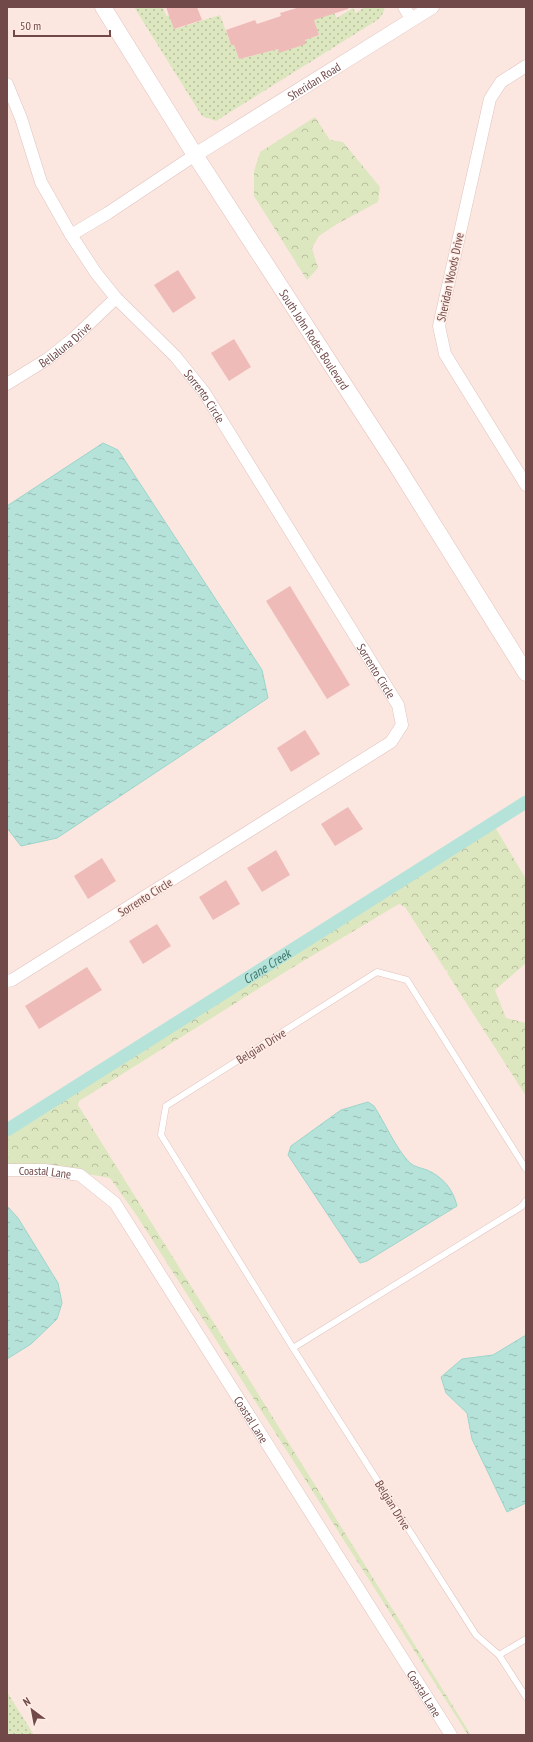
<svg xmlns="http://www.w3.org/2000/svg" width="533" height="1742" font-family="'PT Sans Narrow',sans-serif">
	<style>
		.green { fill: url(#green-dots) }
		.forest { fill: url(#forest-crowns) }
		.water { fill: url(#water-ripples); stroke: #9cd5ca }
		.lines { fill: none; stroke-linecap: round; stroke-linejoin: round }
		.canal { stroke: #b5e3da; stroke-width: 13 }
		.building { fill: #efbbb8 }
		.service-casing { stroke: #e0c3bf; stroke-width: 7 }
		.minor-casing { stroke: #e0c3bf; stroke-width: 13 }
		.tertiary-casing { stroke: #e0c3bf; stroke-width: 15 }
		.secondary-casing { stroke: #e5c1bc; stroke-width: 17 }
		.service { stroke: #fff; stroke-width: 6 }
		.minor { stroke: #fff; stroke-width: 12 }
		.tertiary { stroke: #fff; stroke-width: 14 }
		.secondary { stroke: #fff; stroke-width: 16 }
		.labels { text-anchor: middle; dominant-baseline: central; stroke-width: 3; stroke-linejoin: round; paint-order: stroke }
		.street-label { font-size: 12px; fill: #704948; stroke: #feece5 }
		.water-label { font-size: 13px; font-style: italic; fill: #3d766c; stroke: #feece5 }
	</style>
	<defs>
		<pattern id="green-dots" width="8" height="8" patternUnits="userSpaceOnUse"><rect width="8" height="8" fill="#dde7bf"/><path d="M2 2h.1M6 6h.1" fill="none" stroke="#b8bd9d" stroke-width="1.8" stroke-linecap="round"/></pattern>
		<pattern id="forest-crowns" width="20" height="18" patternUnits="userSpaceOnUse"><rect width="20" height="18" fill="#dde7bf"/><path d="M2 6a3 3 0 1 1 6 0M12 15a3 3 0 1 1 6 0" fill="none" stroke="#b8bd9d"/></pattern>
		<pattern id="water-ripples" width="26" height="14" patternUnits="userSpaceOnUse"><rect width="26" height="14" fill="#b5e3da"/><path d="M2 4q2-2 4 0t4 0M15 11q2-2 4 0t4 0" fill="none" stroke="#98bab3"/></pattern>
	</defs>
	<rect width="100%" height="100%" fill="#fbe7e0"/>
	<g class="green">
		<path d="M134 7H163L166 16 169 15 175 29 220 15 231 45H234L239 59 278 49 319 35 314 20 331 8 337 18 353 8 356 13 365 7H385L383 13 379 19 216 121 202 116Z"/>
		<path d="M7 1692 34 1735H7Z"/>
	</g>
	<g class="forest">
		<path d="M315 117 330 140 343 142 380 187 378 202 337 224 319 236 312 248 318 268 307 280 254 196V171L260 152Z"/>
		<path d="M495 827 526 879V963L495 990 506 1018 526 1023V1096L447 973 448 970 446 971 405 907 399 904 290 969 92 1093 79 1101 78 1105 471 1735H468L137 1216 110 1178 43 1166 7 1169V1135L85 1079Z"/>
	</g>
	<g class="water">
		<path d="M103 443 118 450 262 670 268 698 57 838 21 846 7 828V506Z"/>
		<path d="M368 1102 374 1106C385 1123 396 1149 410 1163 414 1167 422 1168 427 1170 443 1177 453 1189 457 1206L367 1261 360 1263 288 1155 291 1146 341 1110Z"/>
		<path d="M7 1206 18 1218 58 1283 62 1303 57 1319 31 1344 7 1359Z"/>
		<path d="M526 1335V1503L507 1512 472 1439 467 1413 446 1393 441 1377 462 1359 493 1355Z"/>
	</g>
	<g class="lines">
		<path class="canal" id="s1" d="M7 1130 526 802"/>
	</g>
	<g class="building">
		<path d="M166 7H197L202 20 174 29Z"/>
		<path d="M300 7H348V9L314 20 319 35 305 40 306 44 279 53 278 49 239 59 234 45H231L226 30 255 20 257 24 281 16 280 13Z"/>
		<path d="M178 270 196 298 173 313 154 285Z"/>
		<path d="M234 339 251 367 229 381 211 353Z"/>
		<path d="M290 586 350 685 327 699 266 601Z"/>
		<path d="M305 730 320 754 291 772 277 748Z"/>
		<path d="M348 807 363 829 335 846 321 824Z"/>
		<path d="M276 850 290 875 262 892 247 868Z"/>
		<path d="M102 858 116 881 88 899 74 876Z"/>
		<path d="M226 880 240 904 213 920 199 897Z"/>
		<path d="M157 924 171 946 143 964 129 941Z"/>
		<path d="M87 967 102 990 39 1029 25 1006Z"/>
	</g>
	<g class="lines">
		<defs>
			<g id="service">
				<path d="M526 1169 407 980 377 972 166 1106 161 1135 293 1348 476 1635 499 1655 526 1697"/>
				<path d="M293 1348 521 1207 526 1201"/>
				<path d="M499 1655 526 1639"/>
			</g>
			<g id="minor">
				<path d="M404 7 412 20"/>
				<path d="M526 66 501 82 490 99 439 326 445 354 526 485"/>
				<path id="s2" d="M7 84 21 118 41 182 71 235 96 273 116 298 175 356 204 392 398 705 402 725 391 742 12 980 7 981"/>
				<path d="M71 235 108 213 195 155"/>
				<path id="s3" d="M7 384 49 358 74 338 116 298"/>
				<path id="s4" d="M7 1170H44L80 1175 115 1203 451 1735"/>
			</g>
			<g id="tertiary">
				<path id="s5" d="M195 155 432 7"/>
			</g>
			<g id="secondary">
				<path id="s6" d="M103 7 195 155 395 463 526 673"/>
			</g>
		</defs>
		<use href="#service" class="service-casing"/>
		<use href="#minor" class="minor-casing"/>
		<use href="#tertiary" class="tertiary-casing"/>
		<use href="#secondary" class="secondary-casing"/>
		<use href="#service" class="service"/>
		<use href="#minor" class="minor"/>
		<use href="#tertiary" class="tertiary"/>
		<use href="#secondary" class="secondary"/>
	</g>
	<g class="labels">
		<g class="street-label">
			<text stroke="none"><textPath href="#s5" startOffset="140">Sheridan Road</textPath></text>
			<text transform="translate(450 277) rotate(-78)">Sheridan Woods Drive</text>
			<text stroke="none"><textPath href="#s6" startOffset="394">South John Rodes Boulevard</textPath></text>
			<text stroke="none"><textPath href="#s3" startOffset="70">Bellaluna Drive</textPath></text>
			<text stroke="none"><textPath href="#s2" startOffset="375">Sorrento Circle</textPath></text>
			<text stroke="none"><textPath href="#s2" startOffset="699">Sorrento Circle</textPath></text>
			<text transform="translate(145 897) rotate(-32)">Sorrento Circle</text>
			<text transform="translate(261 1046) rotate(-32)">Belgian Drive</text>
			<text stroke="none"><textPath href="#s4" startOffset="38">Coastal Lane</textPath></text>
			<text stroke="none"><textPath href="#s4" startOffset="374">Coastal Lane</textPath></text>
			<text transform="translate(393 1505) rotate(58)">Belgian Drive</text>
			<text stroke="none"><textPath href="#s4" startOffset="698">Coastal Lane</textPath></text>
		</g>
		<g class="water-label">
			<text stroke="none"><textPath href="#s1" startOffset="307">Crane Creek</textPath></text>
		</g>
	</g>
	<rect width="533" height="1742" fill="none" stroke="#704948" stroke-width="16"/>
	<g transform="translate(32 1710) rotate(328)" stroke="#feece5" stroke-width="3" paint-order="stroke">
	<path d="M0-3L7 15L0 10L-7 15Z" fill="#704948"/>
	<text y="-6" font-size="11" font-weight="bold" text-anchor="middle" fill="#704948">N</text>
	</g>
	<path d="M14 30v6h96v-6" fill="none" stroke="#704948" stroke-width="2"/>
	<text x="20" y="30" font-size="12" fill="#704948" stroke="#feece5" stroke-width="3" paint-order="stroke">50 m</text>
</svg>
